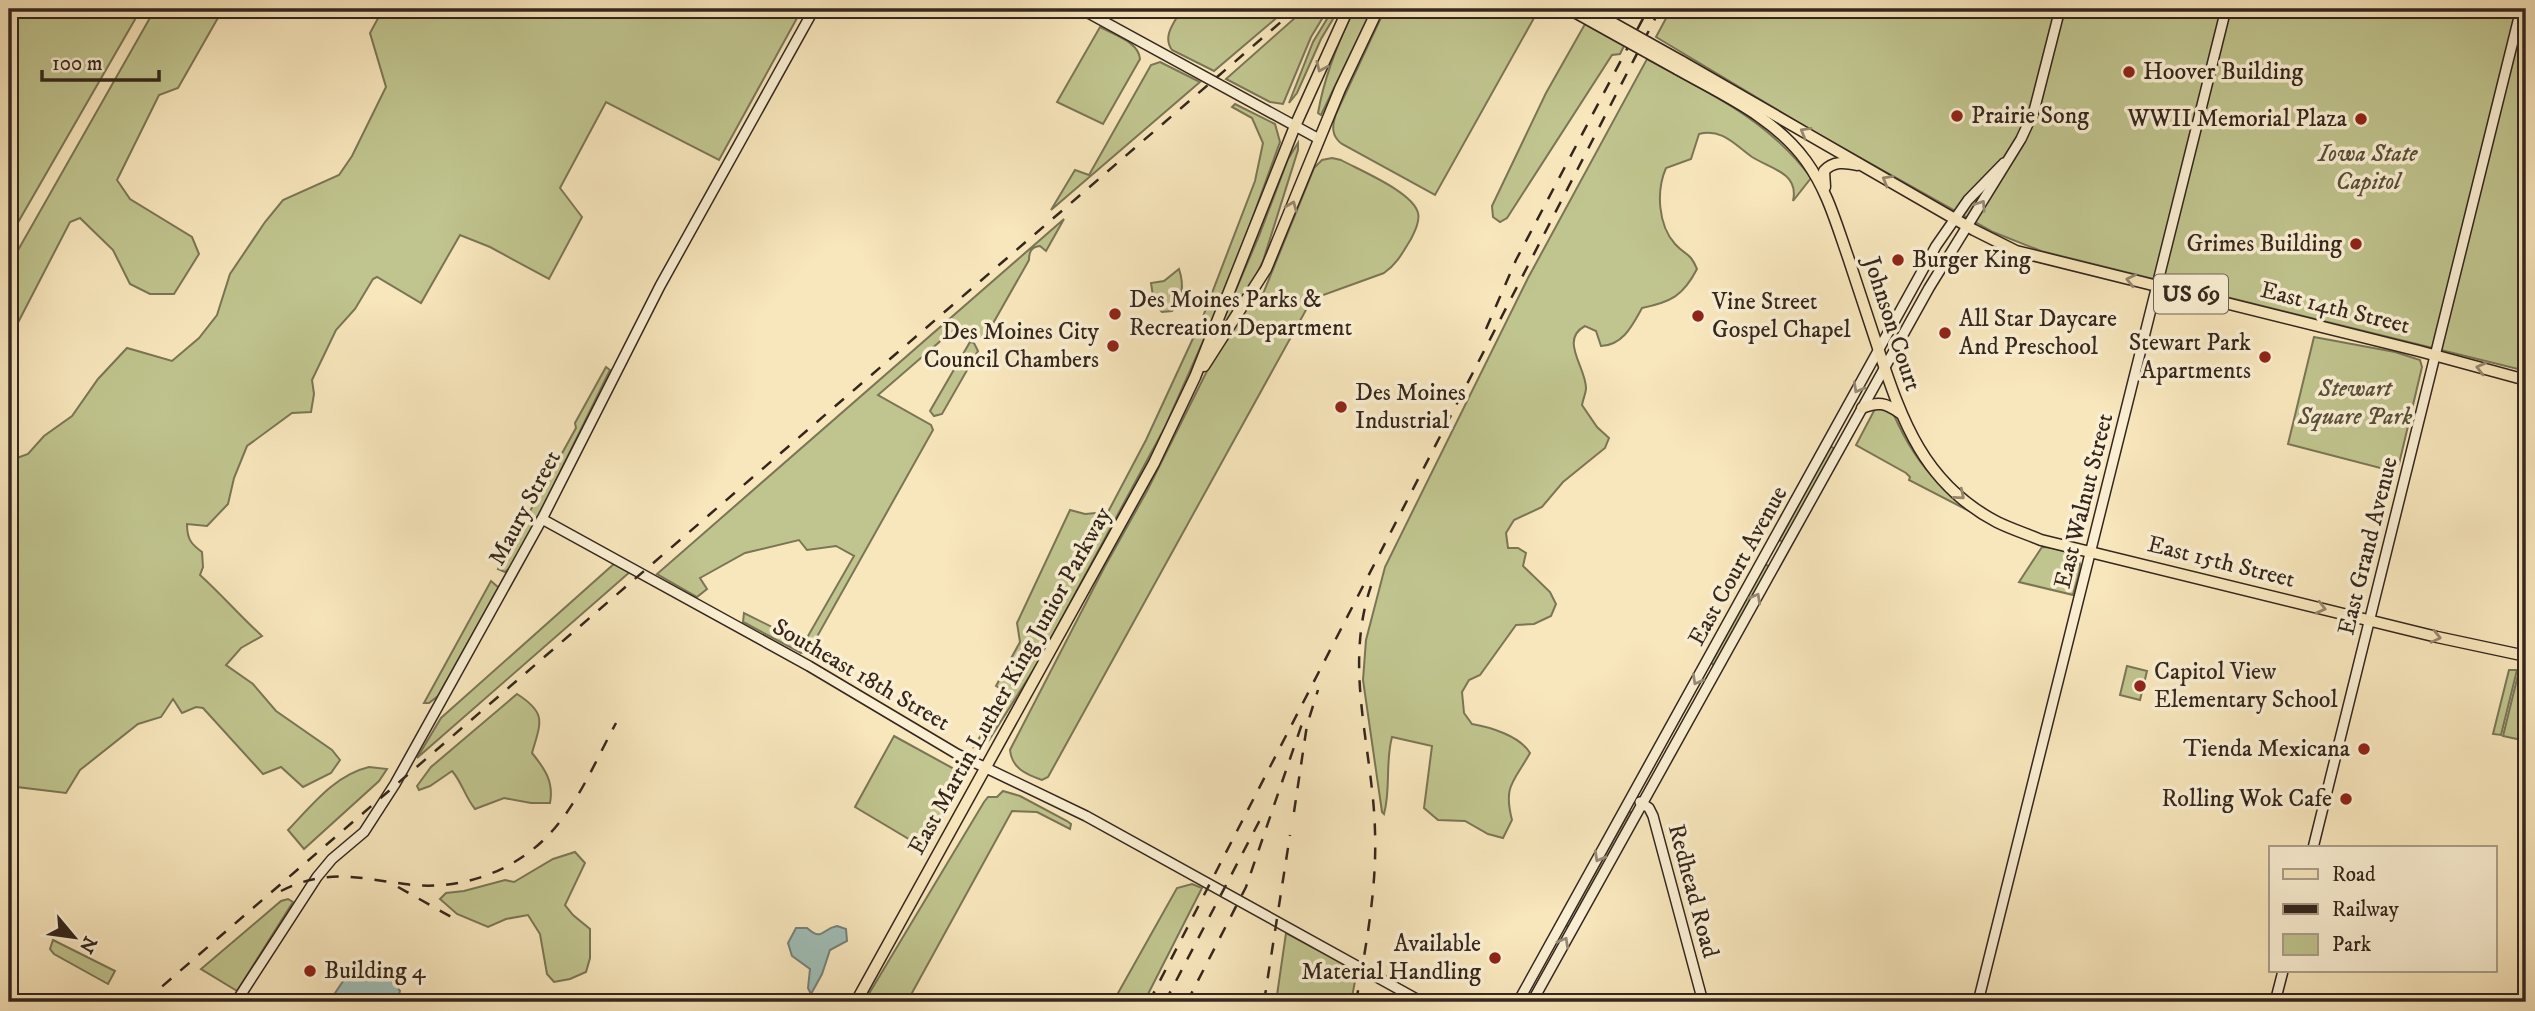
<svg xmlns="http://www.w3.org/2000/svg" width="2535" height="1011" font-family="'IM FELL DW Pica',serif">
	<style>
		.green { fill: #c0c48e; stroke: #7a7556; stroke-width: 2 }
		.water { fill: #9fbeb7; stroke: #74817a; stroke-width: 2 }
		.lines { fill: none; stroke-linecap: round; stroke-linejoin: round }
		.secondary-casing { stroke: #34261e; stroke-width: 12 }
		.primary-casing { stroke: #34261e; stroke-width: 13 }
		.secondary { stroke: #faefd3; stroke-width: 9 }
		.primary { stroke: #f8e6bc; stroke-width: 10 }
		.rail { stroke: #34261e; stroke-width: 2.5; stroke-dasharray: 12 12; stroke-linecap: butt }
		.primary-bridge-casing { stroke: #34261e; stroke-width: 13; stroke-linecap: butt }
		.primary-bridge { stroke: #f8e6bc; stroke-width: 10 }
		.oneway { stroke: #96866d }
		.oneway2 { stroke: #978a78 }
		.poi-dot { fill: #8f2418; stroke: #faefd3; stroke-width: 2.5 }
		.labels { text-anchor: middle; dominant-baseline: central; stroke-width: 7; stroke-linejoin: round; paint-order: stroke }
		.shield { fill: #faefd3; stroke: #6f6254; stroke-width: 2 }
		.shield-label { font-size: 23px; font-weight: bold; fill: #34261e }
		.poi-label { font-size: 24px; fill: #34261e; stroke: #faefd3; text-anchor: start }
		.park-label { font-size: 24px; font-style: italic; fill: #574e3a; stroke: #faefd3 }
		.street-label { font-size: 24px; fill: #34261e; stroke: #faefd3 }
	</style>
	<rect width="100%" height="100%" fill="#f8e6bc"/>
	<filter id="stains"><feTurbulence type="fractalNoise" baseFrequency=".00286" numOctaves="4"/><feColorMatrix values="0 0 0 0 .2 0 0 0 0 .09 0 0 0 0 .02 0 0 0 .5 -.17"/></filter>
	<radialGradient id="worn" r=".72"><stop offset=".6" stop-color="#630" stop-opacity="0"/><stop offset="1" stop-color="#630" stop-opacity=".3"/></radialGradient>
	<g class="green">
		<path d="M9 9H141L9 238Z"/>
		<path d="M155 9H223L178 88 159 95 117 180 130 199 192 237 199 254 174 294H150L130 284 113 250 80 218 70 222 9 340V266Z"/>
		<path d="M383 9H802L719 160 606 102 560 188 582 217 549 279 490 247 460 235 421 303 377 277 373 279 355 309 336 330 312 380 314 394 311 412 292 413 247 446 234 478 228 504 207 526 187 524C187 539 191 544 202 552L203 567 200 575C222 595 240 616 262 636L241 648 226 665 253 684 276 711 332 750 340 760 331 773 303 787 281 767 263 774 203 708 196 707 182 713 173 699 161 717 138 724 80 770 66 793 9 786V445L18 451 17 458 28 454 44 436 72 416 98 379 127 348 172 361 199 338 217 315 230 274 265 222 283 200 339 175 352 156 386 87 370 33Z"/>
		<path d="M1182 9H1287L1214 71 1172 50C1162 36 1174 23 1182 9Z"/>
		<path d="M1305 9H1328L1311 37 1283 104 1270 102 1226 79Z"/>
		<path d="M1333 9H1339L1321 39 1297 93 1289 103 1313 42Z"/>
		<path d="M1354 9H1372L1321 115 1318 113C1324 78 1339 40 1354 9Z"/>
		<path d="M1385 9H1539L1435 195 1342 144C1331 136 1332 126 1336 114Z"/>
		<path d="M1671 9H2526V371L2077 260 2041 251 1993 232 1811 130 1656 37Z"/>
		<path d="M1585 24 1624 46 1620 54 1612 55 1507 218 1500 222 1493 217 1492 206 1546 93Z"/>
		<path d="M1100 27C1114 35 1139 42 1140 59L1103 124 1057 102Z"/>
		<path d="M1647 59C1709 93 1768 119 1811 178L1793 201C1795 192 1794 183 1786 176 1777 168 1763 164 1752 157 1735 145 1722 128 1699 134L1691 159 1666 168C1656 191 1658 225 1675 244 1686 256 1690 252 1697 269 1683 296 1671 302 1642 308 1632 326 1623 345 1601 346L1596 331 1585 326C1559 340 1586 367 1586 388 1586 393 1583 399 1582 405L1597 427 1609 438 1605 448 1563 482 1542 507 1514 520 1506 533 1508 548H1518L1526 553 1523 566 1550 592 1556 604 1551 616 1534 624 1516 625 1480 675 1469 680 1462 692 1464 713 1472 724C1490 727 1520 736 1530 753 1514 782 1503 785 1512 820L1503 838 1488 834 1465 821 1438 820 1424 808 1432 746 1392 737C1385 763 1391 789 1384 814L1382 812 1363 680 1366 640 1385 567 1528 278Z"/>
		<path d="M1160 62 1200 82 1051 210 1075 170 1089 175 1151 65Z"/>
		<path d="M1235 104 1275 124 1280 142 1229 283 1165 427 1036 666 989 740 984 745 974 747 1006 692 996 686 1020 642 1017 623 1070 510 1085 514 1108 512 1146 440 1202 319 1255 181 1263 143 1252 118 1232 107Z"/>
		<path d="M1298 143V150L1263 261 1253 282 1210 350 1259 236 1288 159Z"/>
		<path d="M1332 158 1341 160C1359 170 1413 192 1418 213 1420 221 1415 231 1411 239 1403 252 1397 264 1384 273L1312 299 1048 777 1042 780C1025 774 1012 768 1010 750L1104 568 1147 491 1208 369 1255 292 1263 294 1314 168 1322 160Z"/>
		<path d="M1064 219 1046 251 1040 246C1031 247 1029 252 1029 260L987 334 980 337 959 325 878 395 931 425 933 430 809 651 801 653 747 624 743 622 744 613 804 643 854 556 836 546 807 550 799 540 745 553 700 578 707 589 697 597 657 574Z"/>
		<path d="M1179 269C1184 284 1183 299 1172 311L1162 312 1154 303 1151 283 1164 281Z"/>
		<path d="M2314 337 2395 352 2420 360 2422 367 2399 464 2395 468 2388 470 2288 444Z"/>
		<path d="M970 342 974 343 978 351 942 414 934 416 930 411Z"/>
		<path d="M606 367 610 370 536 521 511 567 505 572 498 569 576 428 575 423Z"/>
		<path d="M1876 407 1893 413C1904 438 1919 464 1939 483 1950 493 1963 502 1973 513L1909 480 1910 477 1906 473 1856 445Z"/>
		<path d="M1830 446 1835 449 1783 542 1779 540Z"/>
		<path d="M2042 547C2050 547 2057 549 2065 551 2090 557 2077 576 2073 595L2019 582Z"/>
		<path d="M615 563 631 571 417 758 441 718Z"/>
		<path d="M1765 564 1770 567 1715 666 1711 663Z"/>
		<path d="M491 581 499 588 438 696 429 703H424Z"/>
		<path d="M2127 666 2147 671 2140 700 2120 695Z"/>
		<path d="M2509 670H2517L2501 735 2493 734Z"/>
		<path d="M2519 671 2526 673V741L2503 736Z"/>
		<path d="M517 694C547 713 541 722 532 753 545 769 554 782 550 803H531L504 798 475 809C465 797 462 782 452 771L430 786 419 790 417 786 431 767Z"/>
		<path d="M894 736 956 770C961 793 936 827 924 848L855 807Z"/>
		<path d="M369 767 387 769 379 781 304 849 288 830C312 805 335 775 369 767Z"/>
		<path d="M1003 791 1020 796 1067 821 1071 824 1070 829 1037 812 1012 811 907 1002H864L984 802 988 797H997Z"/>
		<path d="M1629 812H1633L1570 927 1568 928 1566 924Z"/>
		<path d="M575 852 585 863 565 905 573 915 590 929V958L586 972 570 979 554 982 547 974 540 934 528 915 506 919 488 927 457 914 440 899 446 893 464 891 505 880 514 882 553 859Z"/>
		<path d="M1192 884 1202 888 1144 1002H1113L1177 888Z"/>
		<path d="M288 899 293 902 237 991 201 969 281 901Z"/>
		<path d="M1286 933 1357 971 1351 1002H1276Z"/>
		<path d="M53 940 115 971 108 984 54 954 50 949Z"/>
	</g>
	<g class="water">
		<path d="M837 926 846 929 847 941 830 950 822 974 811 994 808 988 810 969 792 956 788 943 796 928H807C823 942 821 929 837 926Z"/>
		<path d="M359 967 391 979 400 991 398 998 388 1002H329L352 968Z"/>
	</g>
	<g class="lines">
		<defs>
			<g id="secondary">
				<path d="M1081 9 1319 139"/>
				<path d="M542 519 809 666 957 754 1086 816 1422 1002"/>
				<path d="M1640 802 1649 808 1653 816 1703 1002"/>
				<path d="M2313 848 2521 9"/>
				<path d="M236 1002 317 877 332 859 364 832 395 784 542 519 660 286 814 9"/>
				<path d="M1518 1002 1936 246 1968 200 2004 163"/>
				<path d="M1532 1002 1929 288 2021 139 2034 111 2060 9"/>
				<path d="M1978 1002 2226 9"/>
				<path d="M2275 1002 2283 971"/>
			</g>
			<g id="primary">
				<path d="M1681 61 1974 230 2016 251 2419 351 2526 380"/>
				<path d="M1677 69C1723 95 1774 117 1806 161 1827 190 1836 223 1848 257 1858 287 1868 317 1878 348 1902 421 1924 484 1997 522 2011 529 2027 534 2041 540L2437 637 2526 656"/>
				<path d="M1825 187 1824 171C1833 161 1844 162 1857 165"/>
				<path d="M1204 366 1266 269 1340 89 1378 9"/>
				<path d="M1862 408C1878 401 1886 403 1900 413"/>
				<path d="M856 1002 1154 463 1195 377 1295 126 1348 9"/>
			</g>
		</defs>
		<use href="#secondary" class="secondary-casing"/>
		<use href="#primary" class="primary-casing"/>
		<use href="#secondary" class="secondary"/>
		<use href="#primary" class="primary"/>
		<g class="rail">
			<path d="M1486 329 1516 260 1648 9"/>
			<path d="M1294 812 1307 725 1318 690"/>
			<path d="M398 887 453 918"/>
			<path d="M281 891C326 868 358 878 405 884 460 892 518 871 554 829 580 799 597 758 616 723"/>
			<path d="M144 1002 1296 9"/>
			<path d="M1149 1002 1660 9"/>
			<path d="M1165 1002 1262 816"/>
			<path d="M1187 1002 1246 887 1304 718"/>
			<path d="M1264 1002 1290 835"/>
			<path d="M1356 1002C1366 946 1377 889 1375 831 1373 749 1343 668 1371 586"/>
		</g>
		<defs>
			<g id="primary-bridge">
				<path d="M1569 9 1677 69"/>
				<path d="M1588 9 1681 61"/>
			</g>
		</defs>
		<use href="#primary-bridge" class="primary-bridge-casing"/>
		<use href="#primary-bridge" class="primary-bridge"/>
	</g>
	<defs><path id="oneway-chevron" d="M-2-3.5L2.5 0L-2 3.5" fill="none" stroke-width="1.6" stroke-linecap="round" stroke-linejoin="round" transform="scale(1.75)"/></defs>
	<g class="oneway">
		<use href="#oneway-chevron" transform="translate(1321 67) rotate(114)"/>
		<use href="#oneway-chevron" transform="translate(1805 132) rotate(-150)"/>
		<use href="#oneway-chevron" transform="translate(1887 180) rotate(-150)"/>
		<use href="#oneway-chevron" transform="translate(1292 206) rotate(-68)"/>
		<use href="#oneway-chevron" transform="translate(2131 280) rotate(-167)"/>
		<use href="#oneway-chevron" transform="translate(2481 368) rotate(-166)"/>
		<use href="#oneway-chevron" transform="translate(1960 495) rotate(40)"/>
		<use href="#oneway-chevron" transform="translate(2321 608) rotate(14)"/>
		<use href="#oneway-chevron" transform="translate(2436 637) rotate(13)"/>
	</g>
	<g class="oneway2">
		<use href="#oneway-chevron" transform="translate(1981 205) rotate(-56)"/>
		<use href="#oneway-chevron" transform="translate(1858 388) rotate(119)"/>
		<use href="#oneway-chevron" transform="translate(1756 598) rotate(-61)"/>
		<use href="#oneway-chevron" transform="translate(1697 680) rotate(119)"/>
		<use href="#oneway-chevron" transform="translate(1599 857) rotate(119)"/>
		<use href="#oneway-chevron" transform="translate(1564 942) rotate(-61)"/>
	</g>
	<g class="poi-dot">
		<circle cx="2129" cy="72" r="7"/>
		<circle cx="1957" cy="116" r="7"/>
		<circle cx="2361" cy="119" r="7"/>
		<circle cx="2356" cy="244" r="7"/>
		<circle cx="1898" cy="260" r="7"/>
		<circle cx="1115" cy="314" r="7"/>
		<circle cx="1698" cy="316" r="7"/>
		<circle cx="1945" cy="333" r="7"/>
		<circle cx="1113" cy="346" r="7"/>
		<circle cx="2265" cy="357" r="7"/>
		<circle cx="1341" cy="407" r="7"/>
		<circle cx="2140" cy="686" r="7"/>
		<circle cx="2364" cy="749" r="7"/>
		<circle cx="2346" cy="799" r="7"/>
		<circle cx="1495" cy="958" r="7"/>
		<circle cx="310" cy="971" r="7"/>
	</g>
	<g class="labels">
		<rect class="shield" x="2154" y="274.5" width="74" height="39" rx="5"/>
		<g class="shield-label">
			<text x="2191" y="294">US 69</text>
		</g>
		<g class="poi-label">
			<text x="2143" y="72">Hoover Building</text>
			<text x="1971" y="116">Prairie Song</text>
			<text x="2347" y="119" text-anchor="end">WWII Memorial Plaza</text>
			<text x="2342" y="244" text-anchor="end">Grimes Building</text>
			<text x="1912" y="260">Burger King</text>
			<text x="1129" y="300">Des Moines Parks &amp;<tspan x="1129" dy="28">Recreation Department</tspan></text>
			<text x="1712" y="302">Vine Street<tspan x="1712" dy="28">Gospel Chapel</tspan></text>
			<text x="1959" y="319">All Star Daycare<tspan x="1959" dy="28">And Preschool</tspan></text>
			<text x="1099" y="332" text-anchor="end">Des Moines City<tspan x="1099" dy="28">Council Chambers</tspan></text>
			<text x="2251" y="343" text-anchor="end">Stewart Park<tspan x="2251" dy="28">Apartments</tspan></text>
			<text x="1355" y="393">Des Moines<tspan x="1355" dy="28">Industrial</tspan></text>
			<text x="2154" y="672">Capitol View<tspan x="2154" dy="28">Elementary School</tspan></text>
			<text x="2350" y="749" text-anchor="end">Tienda Mexicana</text>
			<text x="2332" y="799" text-anchor="end">Rolling Wok Cafe</text>
			<text x="1481" y="944" text-anchor="end">Available<tspan x="1481" dy="28">Material Handling</tspan></text>
			<text x="324" y="971">Building 4</text>
		</g>
		<g class="park-label">
			<text x="2368" y="154">Iowa State<tspan x="2368" dy="28">Capitol</tspan></text>
			<text x="2355" y="389">Stewart<tspan x="2355" dy="28">Square Park</tspan></text>
		</g>
		<g class="street-label">
			<text transform="translate(2335 308) rotate(14)">East 14th Street</text>
			<text transform="translate(1892 324) rotate(72)">Johnson Court</text>
			<text transform="translate(2084 501) rotate(-76)">East Walnut Street</text>
			<text transform="translate(525 508) rotate(-62)">Maury Street</text>
			<text transform="translate(2368 546) rotate(-76)">East Grand Avenue</text>
			<text transform="translate(2221 562) rotate(14)">East 15th Street</text>
			<text transform="translate(1738 566) rotate(-61)">East Court Avenue</text>
			<text transform="translate(861 675) rotate(30)">Southeast 18th Street</text>
			<text transform="translate(1010 681) rotate(-61)">East Martin Luther King Junior Parkway</text>
			<text transform="translate(1693 891) rotate(75)">Redhead Road</text>
		</g>
	</g>
	<rect width="2535" height="1011" fill="none" stroke="#f8e6bc" stroke-width="35"/>
	<rect x="10" y="10" width="2514" height="990" fill="none" stroke="#34261e" stroke-width="3.5"/>
	<rect x="18" y="18" width="2500" height="976" fill="none" stroke="#34261e" stroke-width="2"/>
	<rect x="2269" y="846" width="228" height="126" fill="#faefd3" stroke="#ab9f8b" stroke-width="2"/>
	<rect x="2283" y="869" width="35" height="10" fill="#f8e6bc" stroke="#ab9f8b" stroke-width="2"/>
	<text x="2332" y="881" font-size="21" fill="#34261e">Road</text>
	<rect x="2283" y="904" width="35" height="10" fill="#34261e" stroke="#ab9f8b" stroke-width="2"/>
	<text x="2332" y="916" font-size="21" fill="#34261e">Railway</text>
	<rect x="2283" y="934" width="35" height="21" fill="#c0c48e" stroke="#ab9f8b" stroke-width="2"/>
	<text x="2332" y="951" font-size="21" fill="#34261e">Park</text>
	<g transform="translate(74 937) rotate(119)" stroke="#faefd3" stroke-width="5" paint-order="stroke">
	<path d="M0-5L12 26L0 18L-12 26Z" fill="#34261e"/>
	<text y="-10" font-size="19" font-weight="bold" text-anchor="middle" fill="#34261e">N</text>
	</g>
	<path d="M42 70v10h117v-10" fill="none" stroke="#34261e" stroke-width="3.5"/>
	<text x="52" y="70" font-size="21" fill="#34261e" stroke="#faefd3" stroke-width="5" paint-order="stroke">100 m</text>
	<rect width="100%" height="100%" filter="url(#stains)"/>
	<rect width="100%" height="100%" fill="url(#worn)"/>
</svg>
